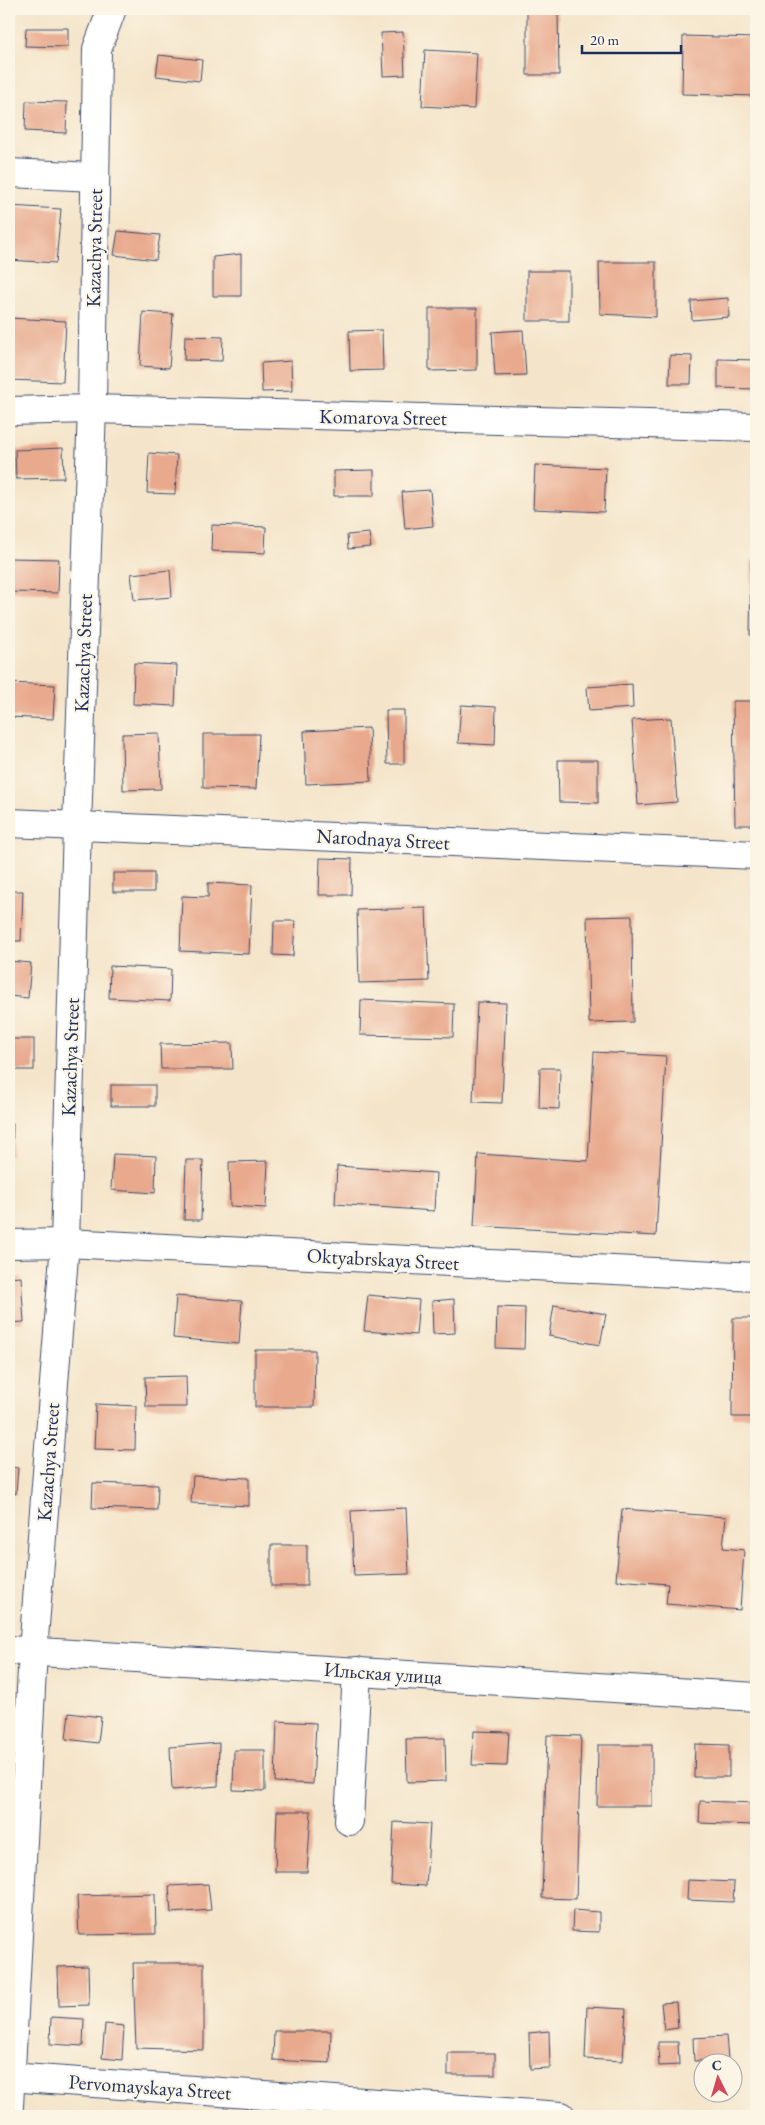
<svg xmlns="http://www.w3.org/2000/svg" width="765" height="2125" font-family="'EB Garamond',serif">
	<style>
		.building { fill: #e8a98d }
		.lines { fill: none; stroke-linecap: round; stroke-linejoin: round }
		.minor-casing { stroke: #3c4a6e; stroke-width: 30 }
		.minor { stroke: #fff; stroke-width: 28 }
		.labels { text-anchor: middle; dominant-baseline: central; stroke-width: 4; stroke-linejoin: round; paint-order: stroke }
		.street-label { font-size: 20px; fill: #1b2f5e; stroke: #fcf5e5 }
	</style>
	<rect width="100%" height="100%" fill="#fcf5e5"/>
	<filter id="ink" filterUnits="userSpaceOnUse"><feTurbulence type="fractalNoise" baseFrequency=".02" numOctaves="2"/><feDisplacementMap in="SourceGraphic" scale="10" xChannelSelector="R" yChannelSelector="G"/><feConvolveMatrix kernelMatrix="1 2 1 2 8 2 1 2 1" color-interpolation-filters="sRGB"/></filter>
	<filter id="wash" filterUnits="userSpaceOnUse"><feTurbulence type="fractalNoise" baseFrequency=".0096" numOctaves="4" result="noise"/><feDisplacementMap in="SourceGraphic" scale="20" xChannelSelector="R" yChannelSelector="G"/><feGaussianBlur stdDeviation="1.12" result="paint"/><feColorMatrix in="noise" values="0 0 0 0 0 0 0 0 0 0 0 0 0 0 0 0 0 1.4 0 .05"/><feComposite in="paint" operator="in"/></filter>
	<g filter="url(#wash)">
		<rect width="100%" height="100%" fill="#f4e5ca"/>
		<g id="blocks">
			<g class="building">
				<path d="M527 11H558L559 75H527Z"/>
				<path d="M26 28H68V47L25 46Z"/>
				<path d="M403 32 405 75 383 76 381 33Z"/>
				<path d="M683 36 756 38V96L682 94Z"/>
				<path d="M425 50 477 53 474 109 422 106Z"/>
				<path d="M159 55 202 60 200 81 156 76Z"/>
				<path d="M26 101 67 102 66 133 25 131Z"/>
				<path d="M9 206 61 209 56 263 9 260Z"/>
				<path d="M118 231 160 235 156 260 114 255Z"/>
				<path d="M241 254V296H213V257Z"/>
				<path d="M599 262H656V317L600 314Z"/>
				<rect x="527" y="271" width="42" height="50"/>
				<path d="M728 298 729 317 692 320 691 301Z"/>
				<path d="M429 308H477V370L429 371Z"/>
				<path d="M143 312 173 314 169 368 140 366Z"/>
				<path d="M9 318 66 321 63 382 9 380Z"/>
				<path d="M382 330 383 370 350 371 349 331Z"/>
				<path d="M523 330 526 375 495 376 492 332Z"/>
				<path d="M185 336 223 337 222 361 184 360Z"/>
				<path d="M670 355 692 356 691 384H669Z"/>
				<path d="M718 359 756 360V389L718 388Z"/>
				<path d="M291 361 292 391 262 392 261 363Z"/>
				<path d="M63 448 64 478 16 479 15 450Z"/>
				<path d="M149 453 177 455 175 494 147 493Z"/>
				<path d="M535 465 606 468 604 512 533 509Z"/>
				<path d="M374 470V496H334V471Z"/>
				<path d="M430 490 433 526 405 529 402 492Z"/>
				<path d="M212 525 266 527 265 553 211 551Z"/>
				<path d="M369 533 371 547 348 549 347 535Z"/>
				<path d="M10 558 59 559 58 593 9 592Z"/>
				<path d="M751 560H756V636L750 635Z"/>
				<path d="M170 570 172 597 134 600 131 574Z"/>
				<path d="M134 663 177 665 175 706 133 704Z"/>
				<path d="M9 683 55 685 53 719 9 717Z"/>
				<path d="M632 684 633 708 589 711 587 687Z"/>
				<path d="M733 701H756V825H735Z"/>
				<path d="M461 705 496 707 495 745 458 743Z"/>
				<path d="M386 710H404V764H387Z"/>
				<path d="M671 718 677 802 638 805 632 720Z"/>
				<path d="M369 728 371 781 306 784 304 731Z"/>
				<path d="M159 733 161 789 123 790 122 734Z"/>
				<path d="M203 734H259L256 789 203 788Z"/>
				<path d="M558 760H598V803L559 802Z"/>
				<path d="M320 858 352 859 351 895H319Z"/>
				<rect x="113" y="873" width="41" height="19"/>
				<path d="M208 883 252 885 249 954 180 951 182 896 208 897Z"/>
				<path d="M9 891H23L21 941H9Z"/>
				<path d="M426 908 429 981 359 983 357 910Z"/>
				<path d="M632 916 633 1022 589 1023 587 917Z"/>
				<path d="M274 921H295L293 956 273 955Z"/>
				<path d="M9 961 31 963 28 998 9 996Z"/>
				<path d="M110 966 171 969 170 1001 109 998Z"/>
				<path d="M361 1000 454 1004 453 1037 360 1035Z"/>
				<path d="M477 1002 506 1003 502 1103 473 1102Z"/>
				<rect x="9" y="1039" width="25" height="31"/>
				<path d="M232 1043 233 1069H161L160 1044Z"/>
				<path d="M594 1052 666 1056 656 1236 474 1226 478 1154 588 1161Z"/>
				<path d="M540 1068H560L559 1109 539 1108Z"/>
				<rect x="111" y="1085" width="44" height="21"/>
				<path d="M9 1124H13L12 1156 9 1155Z"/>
				<path d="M113 1154 156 1156 155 1193 111 1190Z"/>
				<path d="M186 1160H203L201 1220H184Z"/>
				<path d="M268 1161 266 1208 230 1206 229 1162Z"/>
				<path d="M337 1166 436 1173 434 1211 335 1204Z"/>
				<path d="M21 1277 24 1322 9 1323V1278Z"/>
				<path d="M368 1295 419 1300 416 1335 364 1331Z"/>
				<path d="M176 1296 242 1301 239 1344 173 1338Z"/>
				<path d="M454 1299 455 1333 433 1334 432 1301Z"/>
				<path d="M554 1305 606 1314 600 1345 549 1336Z"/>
				<path d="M497 1307 525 1308 524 1349 496 1348Z"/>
				<path d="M733 1318H756V1417H732Z"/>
				<path d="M255 1350H315L314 1407H255Z"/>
				<path d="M186 1376 187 1407H146L145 1377Z"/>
				<path d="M96 1404 136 1406 135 1450 94 1449Z"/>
				<path d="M9 1467 18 1468 16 1494 9 1493Z"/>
				<path d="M193 1476 249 1478V1506L191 1503Z"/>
				<path d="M93 1483 158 1485 157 1510 92 1508Z"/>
				<path d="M406 1508 409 1574 354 1576 351 1511Z"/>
				<path d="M622 1509 726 1517 723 1548 744 1550 740 1610 666 1604 668 1584 616 1580Z"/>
				<rect x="271" y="1545" width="36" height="41"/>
				<path d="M69 1713 101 1717 98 1743 66 1739Z"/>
				<path d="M277 1721 316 1723 313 1784 275 1782Z"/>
				<path d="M474 1731 509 1732 507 1766 472 1765Z"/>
				<path d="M547 1735 581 1736 576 1899 542 1898Z"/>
				<path d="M445 1738 446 1781 407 1782 406 1739Z"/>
				<path d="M219 1743 218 1786 172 1790 170 1747Z"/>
				<path d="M695 1744 729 1745V1777H694Z"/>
				<path d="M598 1745H652V1806H597Z"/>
				<path d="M234 1750H265V1791L233 1790Z"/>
				<path d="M700 1801 755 1803 754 1825 699 1823Z"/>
				<path d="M277 1811H311L307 1872H275Z"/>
				<path d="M394 1822 430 1824 426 1886 391 1884Z"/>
				<path d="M688 1880 734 1882 733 1902 687 1900Z"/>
				<path d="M208 1884 211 1910 171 1913 169 1886Z"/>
				<path d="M155 1894 156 1934 79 1935 77 1896Z"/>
				<path d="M573 1910 599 1912V1932L572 1931Z"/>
				<path d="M133 1963H204V2050L136 2048Z"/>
				<path d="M88 1966 89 2005 59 2006 58 1967Z"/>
				<path d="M676 2002 678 2028 664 2030 661 2003Z"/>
				<path d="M587 2007 626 2009 623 2061 585 2059Z"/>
				<path d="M51 2017 84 2019 83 2046 50 2044Z"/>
				<path d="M105 2024 124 2026 122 2060 102 2058Z"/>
				<path d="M274 2031H331L330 2063 273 2060Z"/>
				<path d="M549 2031 550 2068 530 2069 529 2033Z"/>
				<path d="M726 2036 728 2059 694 2061 693 2038Z"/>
				<path d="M658 2042H678L679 2065 659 2066Z"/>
				<rect x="448" y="2053" width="47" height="22"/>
			</g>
		</g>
	</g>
	<g filter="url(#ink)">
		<use href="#blocks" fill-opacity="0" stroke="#3c4a6e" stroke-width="1"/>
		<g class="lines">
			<defs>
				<g id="minor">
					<path d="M9 173 95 177"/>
					<path d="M9 411 92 409 756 427"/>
					<path d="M9 823 756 855"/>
					<path d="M9 1244 65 1243 756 1277"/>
					<path d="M9 1650 756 1697"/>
					<path d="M349 1821 357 1671"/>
					<path d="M9 2077 561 2116"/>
					<path d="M9 2107 33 1651 65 1243 77 825 92 409 97 49 112 9"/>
				</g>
			</defs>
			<use href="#minor" class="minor-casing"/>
			<use href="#minor" class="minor"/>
		</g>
	</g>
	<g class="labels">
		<g class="street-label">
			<text transform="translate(94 248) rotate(-89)">Kazachya Street</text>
			<text transform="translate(383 417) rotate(1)">Komarova Street</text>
			<text transform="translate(83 653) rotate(-88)">Kazachya Street</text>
			<text transform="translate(383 839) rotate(3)">Narodnaya Street</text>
			<text transform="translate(70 1057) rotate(-88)">Kazachya Street</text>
			<text transform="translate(383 1259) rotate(3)">Oktyabrskaya Street</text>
			<text transform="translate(48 1462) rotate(-86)">Kazachya Street</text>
			<text transform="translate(383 1673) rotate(4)">Ильская улица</text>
			<text transform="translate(150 2087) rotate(4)">Pervomayskaya Street</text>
		</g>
	</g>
	<rect width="765" height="2125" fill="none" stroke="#fcf5e5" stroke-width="30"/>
	<g transform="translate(718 2078) rotate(355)"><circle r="24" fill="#fcf5e5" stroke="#a2a6af"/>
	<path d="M0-4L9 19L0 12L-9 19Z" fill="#d1495b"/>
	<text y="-8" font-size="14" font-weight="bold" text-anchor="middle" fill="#1b2f5e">С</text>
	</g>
	<path d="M582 45v8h99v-8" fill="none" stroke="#1b2f5e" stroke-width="2.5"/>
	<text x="590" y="45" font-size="15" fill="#1b2f5e" stroke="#fcf5e5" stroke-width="4" paint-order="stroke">20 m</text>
</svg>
